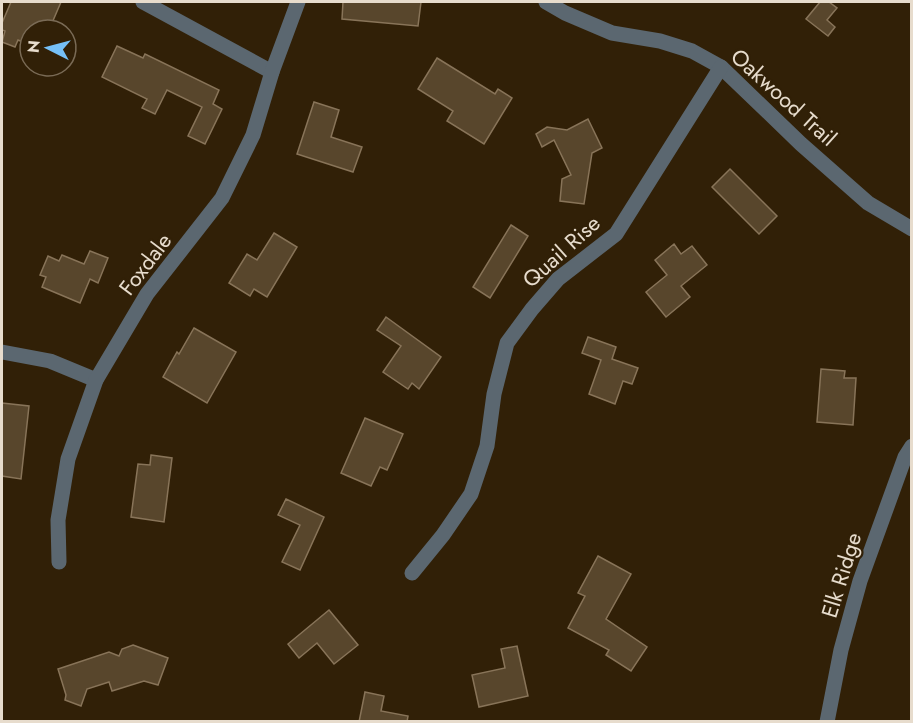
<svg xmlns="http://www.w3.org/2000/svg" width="913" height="723" font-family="Jost,sans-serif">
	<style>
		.building { fill: #58462c; stroke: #887459; stroke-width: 1.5 }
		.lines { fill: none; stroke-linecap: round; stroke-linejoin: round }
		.minor { stroke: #5b6770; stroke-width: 15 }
		.labels { text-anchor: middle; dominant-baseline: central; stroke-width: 4.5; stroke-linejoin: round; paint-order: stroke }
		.street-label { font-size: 22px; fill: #e7dccd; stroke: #312007 }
	</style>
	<rect width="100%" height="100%" fill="#312007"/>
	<g class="building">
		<path d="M11 2H61L49 30H30V45L18 40 15 47 2 42 5 31 2 30V23Z"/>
		<path d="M343 2H421L418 26 342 19Z"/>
		<path d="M820 2H829L837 8 827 20 835 27 828 36 806 19Z"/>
		<path d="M117 46 143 58 145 54 219 90 213 104 222 109 205 144 188 136 202 107 167 90 155 114 142 108 147 99 102 77Z"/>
		<path d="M437 58 495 94 498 89 512 98 484 144 447 121 453 111 418 89Z"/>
		<path d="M314 102 339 110 331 137 362 147 353 172 297 154Z"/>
		<path d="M588 119 602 148 592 153 584 204 560 201 562 179 571 175 554 140 542 147 536 134 547 127 567 130Z"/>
		<path d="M730 169 777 216 759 234 712 187Z"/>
		<path d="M511 225 528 236 490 298 473 287Z"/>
		<path d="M274 233 297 247 267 297 254 289 250 296 229 283 247 254 257 260Z"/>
		<path d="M674 244 681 254 692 246 707 265 681 286 690 297 666 317 646 292 667 275 655 260Z"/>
		<path d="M90 251 108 258 98 283 90 279 80 303 42 287 46 277 40 275 48 256 59 261 62 255 84 264Z"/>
		<path d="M386 317 441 357 419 389 412 383 408 389 383 372 401 346 377 330Z"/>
		<path d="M194 328 236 352 207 403 163 377 177 352 179 354Z"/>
		<path d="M588 337 616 347 612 359 638 368 632 384 623 381 615 404 589 394 601 360 582 353Z"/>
		<path d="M821 369 845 371 844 378H856L853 425 817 422Z"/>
		<path d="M2 403 29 406 21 479 2 476Z"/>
		<path d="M365 418 403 434 387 470 380 467 371 486 341 473Z"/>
		<path d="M151 455 172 458 164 522 131 517 138 464 150 465Z"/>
		<path d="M286 499 324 517 300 570 282 562 300 525 278 515Z"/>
		<path d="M598 556 631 574 606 619 647 647 631 671 606 655 609 650 568 628 585 596 578 593Z"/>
		<path d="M329 610 358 645 334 664 317 643 299 658 288 644Z"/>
		<path d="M133 645 168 658 158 685 144 681 112 691 109 682 87 689 81 706 65 700 66 695 58 669 109 652 119 656 122 649Z"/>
		<path d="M517 646 528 696 479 707 472 675 505 668 501 649Z"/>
		<path d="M365 692 384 696 381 711 408 716 407 722H359Z"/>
	</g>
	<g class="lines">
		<g class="minor">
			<path d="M143 2 272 72"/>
			<path d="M546 2 565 13 612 33 660 41 692 51 721 67 801 144 868 203 912 229"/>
			<path d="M2 352 50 361 96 380"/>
			<path d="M59 562 58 520 68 459 96 380 147 294 222 198 253 135 272 72 298 2"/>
			<path d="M412 573 443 535 471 494 487 446 494 394 507 343 532 309 558 279 616 234 721 67"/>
			<path d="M827 722 841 650 860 581 905 457 912 446"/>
		</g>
	</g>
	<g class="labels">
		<g class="street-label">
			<text transform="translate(784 97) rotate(42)">Oakwood Trail</text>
			<text transform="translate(561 251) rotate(-42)">Quail Rise</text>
			<text transform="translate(145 264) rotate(-53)">Foxdale</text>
			<text transform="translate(841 575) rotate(-73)">Elk Ridge</text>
		</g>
	</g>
	<rect width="913" height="723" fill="none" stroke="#e7dccd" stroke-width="6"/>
	<g transform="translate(48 48) rotate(276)"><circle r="28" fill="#312007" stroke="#7a6b56" stroke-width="1.5"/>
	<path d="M0-4.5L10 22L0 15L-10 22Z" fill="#76c0f7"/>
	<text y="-9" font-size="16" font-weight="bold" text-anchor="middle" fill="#e7dccd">N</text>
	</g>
</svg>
